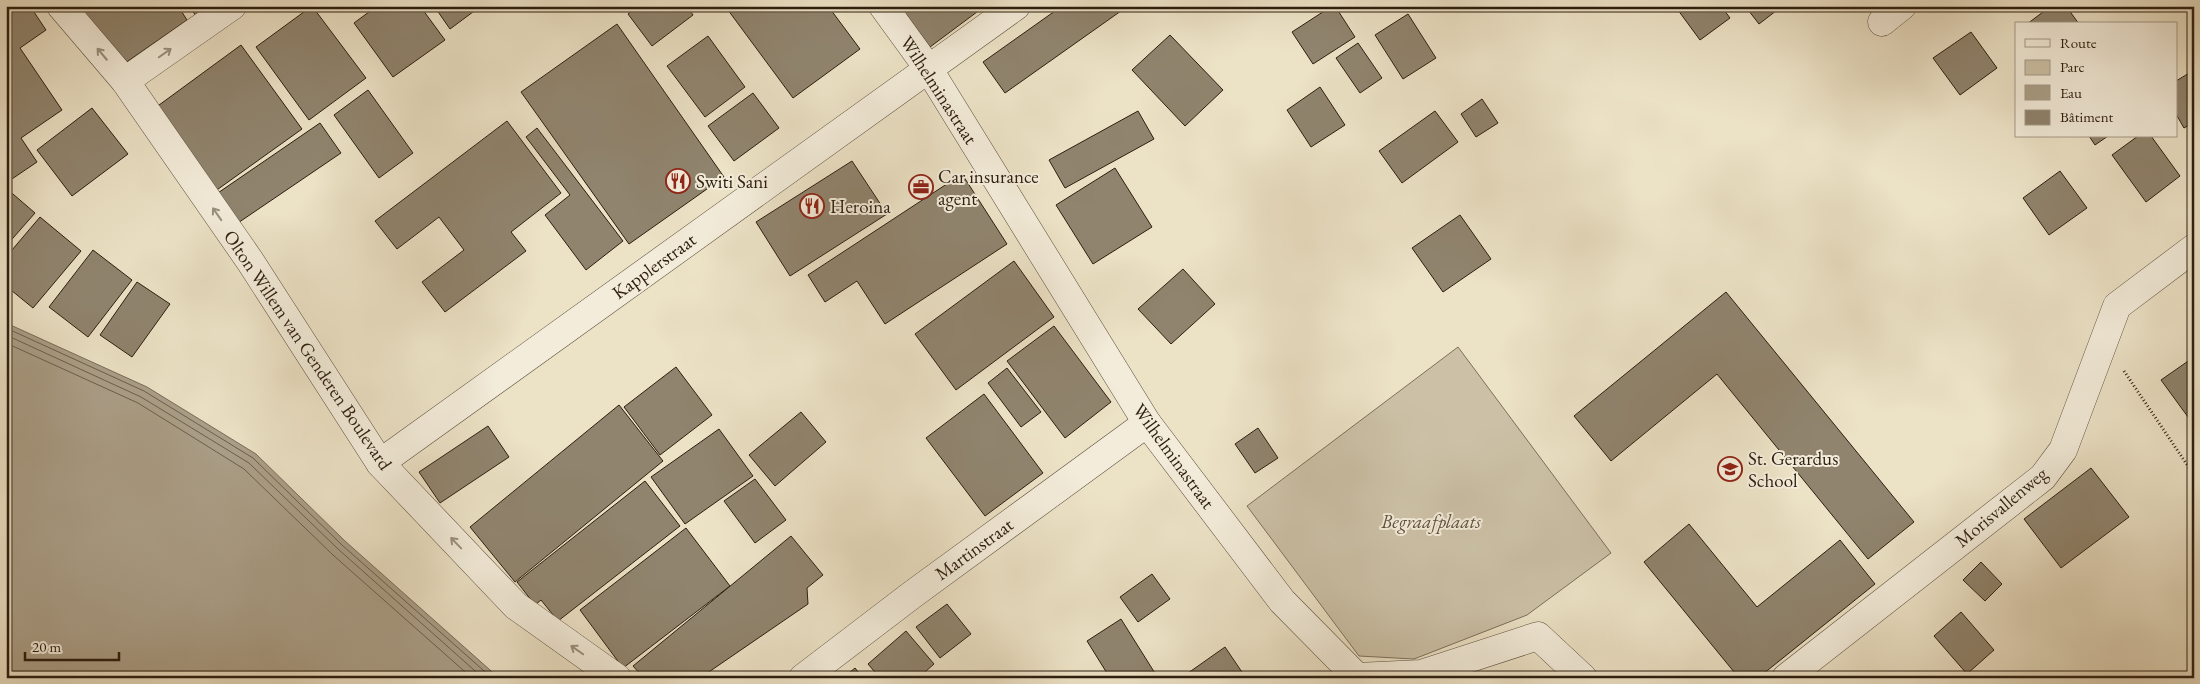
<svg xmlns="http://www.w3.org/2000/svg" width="2200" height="684" font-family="'EB Garamond',serif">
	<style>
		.green { fill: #ccc1a7; stroke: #7c705b }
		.water { fill: #ab9f88; stroke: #796b58 }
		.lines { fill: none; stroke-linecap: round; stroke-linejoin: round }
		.shore { stroke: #6c5e4c; stroke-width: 1 }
		.building { fill: #90846e; stroke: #2d1e0f }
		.street-casing { stroke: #5d4f3d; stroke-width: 29 }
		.path { stroke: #2d1e0f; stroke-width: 3; stroke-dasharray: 1 2.5; stroke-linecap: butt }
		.street { stroke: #f3ecda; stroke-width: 28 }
		.oneway { stroke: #9a8f7f }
		.labels { text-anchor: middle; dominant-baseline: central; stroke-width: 4; stroke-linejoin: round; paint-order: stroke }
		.street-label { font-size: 19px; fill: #2d1e0f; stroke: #f3ecda }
		.poi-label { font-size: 19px; fill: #2d1e0f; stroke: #f3ecda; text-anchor: start }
		.park-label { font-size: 19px; font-style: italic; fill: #5d4f3d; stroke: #f3ecda }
	</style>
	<rect width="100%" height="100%" fill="#ece2c6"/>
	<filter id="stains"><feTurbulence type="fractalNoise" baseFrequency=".004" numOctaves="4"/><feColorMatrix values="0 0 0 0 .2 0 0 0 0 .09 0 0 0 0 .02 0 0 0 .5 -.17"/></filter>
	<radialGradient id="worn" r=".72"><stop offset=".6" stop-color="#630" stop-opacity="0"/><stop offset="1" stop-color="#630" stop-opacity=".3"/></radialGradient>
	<path class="green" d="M1458 347 1611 553 1527 615 1414 659 1359 656 1247 506Z"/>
	<path class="water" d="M6 323 147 387 256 454 345 541 499 678H6Z"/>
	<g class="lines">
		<g class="shore">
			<path d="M6 328 144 391 253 458 342 545 492 678"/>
			<path d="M6 335 141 397 249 463 338 549 483 678"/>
			<path d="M6 343 138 403 244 469 333 555 472 678"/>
		</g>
	</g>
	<g class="building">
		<path d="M6 6H30L46 30 20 48 62 110 21 138 37 162 6 183Z"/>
		<path d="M75 6H178L187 20 118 68Z"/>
		<path d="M189 6H209L196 16Z"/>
		<path d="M312 6 366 78 309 120 256 47Z"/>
		<path d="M377 6H420L445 40 393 77 354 23Z"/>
		<path d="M434 6H481L450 29Z"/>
		<path d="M638 6H687L693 15 652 46 628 14Z"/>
		<path d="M725 6H828L860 49 793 98Z"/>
		<path d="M900 6H985L930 47Z"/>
		<path d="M1062 6H1128L1005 93 983 62Z"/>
		<path d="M1332 6H1335L1355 37 1313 64 1292 32Z"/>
		<path d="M1675 6H1721L1730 18 1700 40Z"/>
		<path d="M1745 6H1780L1781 7 1759 24Z"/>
		<path d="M2051 6H2066L2079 24H2027Z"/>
		<path d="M1408 14 1436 58 1403 79 1375 35Z"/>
		<path d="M617 24 724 177 629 244 521 92Z"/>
		<path d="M1971 32 1997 68 1960 95 1933 58Z"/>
		<path d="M1170 35 1223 90 1185 126 1132 70Z"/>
		<path d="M708 36 745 87 705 117 667 66Z"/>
		<path d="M1358 43 1382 78 1360 93 1336 58Z"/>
		<path d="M241 45 302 129 214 192 155 108Z"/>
		<path d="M2191 72 2194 77V122L2184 128 2176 114V81Z"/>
		<path d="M1320 87 1345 125 1311 147 1287 110Z"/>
		<path d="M368 90 413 153 379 178 334 115Z"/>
		<path d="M753 93 779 128 734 161 708 126Z"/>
		<path d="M1482 99 1498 123 1476 137 1461 114Z"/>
		<path d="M92 108 128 154 72 196 37 150Z"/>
		<path d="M1138 111 1154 139 1065 188 1049 160Z"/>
		<path d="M1435 111 1458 142 1402 183 1379 151Z"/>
		<path d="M507 121 561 193 511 232 526 251 445 312 422 282 464 250 439 217 397 249 375 221Z"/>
		<path d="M320 123 341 153 232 227 212 197Z"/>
		<path d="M537 128 623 241 586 270 545 215 570 195 526 137Z"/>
		<path d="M2089 136H2108L2095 145Z"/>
		<path d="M2138 136H2151L2180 176 2146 202 2112 155Z"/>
		<path d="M852 161 887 214 790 276 756 222Z"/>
		<path d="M1115 168 1152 227 1093 264 1056 205Z"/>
		<path d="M2060 171 2087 208 2049 235 2023 198Z"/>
		<path d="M962 174 1007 244 885 324 857 281 825 302 808 275Z"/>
		<path d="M6 188 35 213 6 246Z"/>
		<path d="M1460 215 1491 259 1443 292 1412 248Z"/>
		<path d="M40 217 81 251 33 308 6 286V257Z"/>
		<path d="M93 250 132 280 88 337 49 307Z"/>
		<path d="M1014 261 1054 317 956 390 915 334Z"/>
		<path d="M1183 269 1215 304 1171 344 1138 309Z"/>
		<path d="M137 282 170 304 132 357 100 335Z"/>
		<path d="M1726 292 1914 522 1868 559 1717 374 1611 461 1574 416Z"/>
		<path d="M1054 326 1111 402 1065 438 1007 361Z"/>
		<path d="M2194 357V412L2188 417 2161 380Z"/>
		<path d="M676 367 712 415 660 455 624 407Z"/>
		<path d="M1007 368 1041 412 1021 427 988 383Z"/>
		<path d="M984 394 1043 473 985 516 926 438Z"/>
		<path d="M619 405 663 461 515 582 470 527Z"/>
		<path d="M801 412 826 442 775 486 749 455Z"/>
		<path d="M488 426 509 457 440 503 419 472Z"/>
		<path d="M1258 428 1278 458 1255 473 1235 444Z"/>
		<path d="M719 429 753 476 685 524 651 477Z"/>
		<path d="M2091 468 2129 517 2061 568 2024 519Z"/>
		<path d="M755 479 786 520 755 543 724 501Z"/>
		<path d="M645 481 680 526 558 621 541 600 535 605 517 582Z"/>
		<path d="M1689 524 1757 607 1840 540 1875 584 1758 678H1739L1644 562Z"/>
		<path d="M686 528 730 586 623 668 580 610Z"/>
		<path d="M791 536 823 575 807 588 808 604 700 678H644L633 666Z"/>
		<path d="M1981 562 2002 584 1985 601 1963 580Z"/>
		<path d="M1152 574 1170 599 1138 622 1120 597Z"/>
		<path d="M947 604 971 634 940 658 916 627Z"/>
		<path d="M1961 612 1994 650 1967 674 1934 636Z"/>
		<path d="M1121 619 1158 678H1110L1087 641Z"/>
		<path d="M906 631 934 664 918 678H880L868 664Z"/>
		<path d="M1225 647 1246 678H1181Z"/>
		<path d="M855 668 863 678H843Z"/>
	</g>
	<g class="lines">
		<defs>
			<g id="street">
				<path d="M61 6 125 81 250 261 380 463 516 606 617 678"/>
				<path d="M883 6 928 68 1147 423 1282 601 1357 677 1421 674 1538 636 1583 678"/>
				<path d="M1882 22 1902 6"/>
				<path d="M125 81 232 6"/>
				<path d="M380 463 1016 6"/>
				<path d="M803 678 913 594 1147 423"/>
				<path d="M1786 678 2043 477 2063 450 2117 306 2194 248"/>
			</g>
		</defs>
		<use href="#street" class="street-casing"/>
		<path class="path" d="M2124 371 2194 475"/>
		<use href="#street" class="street"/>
	</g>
	<defs><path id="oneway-shaft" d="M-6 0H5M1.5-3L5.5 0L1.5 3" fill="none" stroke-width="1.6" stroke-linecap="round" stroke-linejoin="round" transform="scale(1.25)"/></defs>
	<g class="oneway">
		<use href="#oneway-shaft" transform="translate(165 53) rotate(-35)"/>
		<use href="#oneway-shaft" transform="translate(102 54) rotate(-130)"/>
		<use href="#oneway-shaft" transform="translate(217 214) rotate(-125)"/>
		<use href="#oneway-shaft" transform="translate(456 543) rotate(-134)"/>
		<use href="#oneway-shaft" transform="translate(577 650) rotate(-145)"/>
	</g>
	<defs>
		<symbol id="restaurant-ring" viewBox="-11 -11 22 22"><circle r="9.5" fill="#f3ecda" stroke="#8f2418" stroke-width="1.5"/><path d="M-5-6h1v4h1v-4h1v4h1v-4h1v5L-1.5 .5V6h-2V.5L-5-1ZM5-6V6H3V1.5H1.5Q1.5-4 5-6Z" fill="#8f2418"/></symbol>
		<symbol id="office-ring" viewBox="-11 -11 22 22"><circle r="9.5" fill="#f3ecda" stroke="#8f2418" stroke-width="1.5"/><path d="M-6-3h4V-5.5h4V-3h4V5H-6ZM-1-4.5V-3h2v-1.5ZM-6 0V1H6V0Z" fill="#8f2418"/></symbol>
		<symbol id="school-ring" viewBox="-11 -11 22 22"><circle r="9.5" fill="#f3ecda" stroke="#8f2418" stroke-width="1.5"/><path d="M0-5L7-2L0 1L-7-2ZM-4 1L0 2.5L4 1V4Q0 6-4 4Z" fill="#8f2418"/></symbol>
	</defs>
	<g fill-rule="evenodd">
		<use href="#restaurant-ring" x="664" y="167" width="28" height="28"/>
		<use href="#office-ring" x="907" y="173" width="28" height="28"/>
		<use href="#restaurant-ring" x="798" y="192" width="28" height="28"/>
		<use href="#school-ring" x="1716" y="455" width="28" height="28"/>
	</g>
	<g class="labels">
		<g class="street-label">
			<text transform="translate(939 90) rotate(57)">Wilhelminastraat</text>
			<text transform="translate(654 266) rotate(-36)">Kapplerstraat</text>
			<text transform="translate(308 350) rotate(56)">Olton Willem van Genderen Boulevard</text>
			<text transform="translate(1174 456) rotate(54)">Wilhelminastraat</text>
			<text transform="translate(2001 507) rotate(-40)">Morisvallenweg</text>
			<text transform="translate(974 549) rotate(-36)">Martinstraat</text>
		</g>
		<g class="poi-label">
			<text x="938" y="176">Car insurance<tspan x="938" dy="22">agent</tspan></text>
			<text x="696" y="181">Switi Sani</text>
			<text x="830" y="206">Heroina</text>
			<text x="1748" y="458">St. Gerardus<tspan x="1748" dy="22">School</tspan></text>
		</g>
		<g class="park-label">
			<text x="1431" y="521">Begraafplaats</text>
		</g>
	</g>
	<rect width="2200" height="684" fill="none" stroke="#ece2c6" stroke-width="25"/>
	<rect x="8" y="8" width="2185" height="669" fill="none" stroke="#2d1e0f" stroke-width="2.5"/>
	<rect x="12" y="12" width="2175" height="659" fill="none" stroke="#2d1e0f"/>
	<rect x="2015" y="22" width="162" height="115" fill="#f3ecda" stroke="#a49a89"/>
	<rect x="2025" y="39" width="25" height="8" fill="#f3ecda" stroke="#a49a89"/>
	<text x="2060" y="48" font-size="15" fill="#2d1e0f">Route</text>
	<rect x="2025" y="60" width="25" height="15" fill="#ccc1a7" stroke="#a49a89"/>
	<text x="2060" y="72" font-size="15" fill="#2d1e0f">Parc</text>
	<rect x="2025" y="85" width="25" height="15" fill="#ab9f88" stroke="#a49a89"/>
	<text x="2060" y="98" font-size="15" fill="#2d1e0f">Eau</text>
	<rect x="2025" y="110" width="25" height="15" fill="#90846e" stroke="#a49a89"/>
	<text x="2060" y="122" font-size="15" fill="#2d1e0f">Bâtiment</text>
	<path d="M25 652v8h94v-8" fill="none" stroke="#2d1e0f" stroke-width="2.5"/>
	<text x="32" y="652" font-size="15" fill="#2d1e0f" stroke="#f3ecda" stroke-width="4" paint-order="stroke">20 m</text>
	<rect width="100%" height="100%" filter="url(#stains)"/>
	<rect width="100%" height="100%" fill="url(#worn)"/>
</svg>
